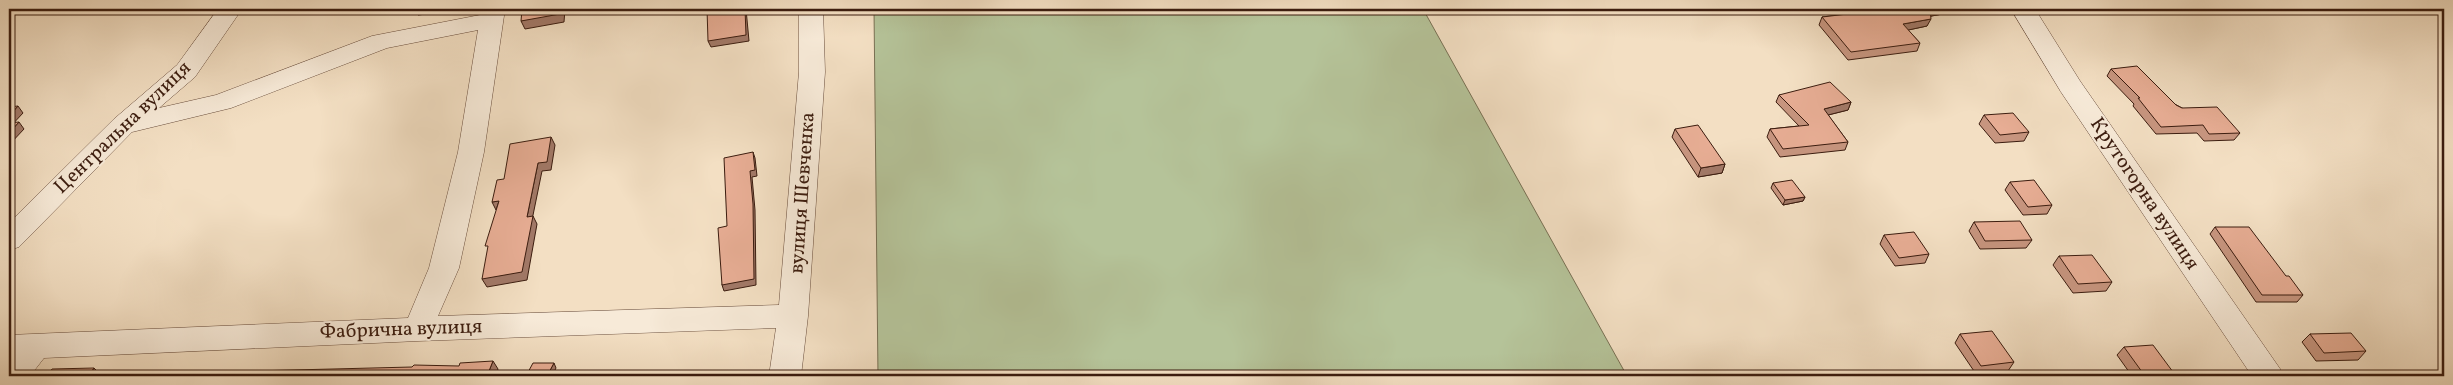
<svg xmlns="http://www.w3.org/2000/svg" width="2453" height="385" font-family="Vollkorn,serif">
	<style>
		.green { fill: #b5c399; stroke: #787054 }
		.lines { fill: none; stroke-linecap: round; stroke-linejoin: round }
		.minor-casing { stroke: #694d3c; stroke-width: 1 }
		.minor { fill: #f7ead8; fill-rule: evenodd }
		.wall { fill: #c7957f; stroke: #3b1c0f }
		.shaded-wall { fill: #a27968; stroke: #3b1c0f }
		.building { fill: #e7ad94; stroke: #3b1c0f }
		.labels { text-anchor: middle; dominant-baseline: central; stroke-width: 4; stroke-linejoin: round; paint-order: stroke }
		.street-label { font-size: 20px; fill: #3b1c0f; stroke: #f7ead8 }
	</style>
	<rect width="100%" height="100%" fill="#f3dfc3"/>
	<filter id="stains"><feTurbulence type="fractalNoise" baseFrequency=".004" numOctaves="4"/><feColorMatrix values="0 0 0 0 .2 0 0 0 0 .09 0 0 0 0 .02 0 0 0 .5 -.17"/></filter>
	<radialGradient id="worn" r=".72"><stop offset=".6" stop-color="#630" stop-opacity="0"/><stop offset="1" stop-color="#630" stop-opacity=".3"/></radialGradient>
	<path class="green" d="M874 9H1423L1627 376H878Z"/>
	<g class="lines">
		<defs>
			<g id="minor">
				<path d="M218 9H242L195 77 159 108 216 95 372 36 480 15 481 9H505L484 152 459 268 438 316 779 305 799 72V9H823L825 72 808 316 801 376H769L776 328 418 341 44 358 30 376H9V335L408 318 429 268 458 152 478 30 387 48 231 108 132 132 19 247 9 250V223L114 119 177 65Z"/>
				<path d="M2011 9H2035L2080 81 2285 376H2252L2061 92Z"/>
			</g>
		</defs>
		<use href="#minor" class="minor-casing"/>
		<use href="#minor" class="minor"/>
	</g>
	<g class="wall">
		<path d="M1885 9H1956L1954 12 1931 16 1927 26 1908 30 1920 43 1917 51 1848 60 1819 25 1822 17 1886 9Z"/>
		<path d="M2111 69 2182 108 2240 133 2234 140 2204 141 2197 133 2156 134 2133 106 2134 104 2107 76Z"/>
		<path d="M1779 95 1851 102 1848 110 1828 115 1848 142 1845 150 1780 157 1767 137 1770 129 1799 126 1776 102Z"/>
		<path d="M1984 115 2029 132 2024 141 1995 143 1979 124Z"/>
		<path d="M1675 129 1725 164 1722 173 1698 177 1672 137Z"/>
		<path d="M2010 182 2052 205 2047 214 2023 215 2005 190Z"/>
		<path d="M1773 183 1805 197 1803 201 1783 205 1771 188Z"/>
		<path d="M1974 222 2032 240 2026 248 1980 249 1969 231Z"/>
		<path d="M2215 227 2286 276 2303 295 2297 302H2256L2210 234Z"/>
		<path d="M1884 235 1929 254 1925 263 1895 266 1880 244Z"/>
		<path d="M2059 256 2112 282 2106 291 2073 293 2053 265Z"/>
		<path d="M1960 334 2014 362 2008 371 1976 374 1955 343Z"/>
		<path d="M2310 334 2366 351 2358 360 2316 361 2302 342Z"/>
		<path d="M2124 347 2176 376H2132L2117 355Z"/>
	</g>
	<g class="shaded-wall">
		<path d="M428 9H453L452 11 418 15 416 10Z"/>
		<path d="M561 9H565L564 22 525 29 521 21Z"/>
		<path d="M745 9H746L749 41 711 47 708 41Z"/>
		<path d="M1930 9H1956L1954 12 1926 17Z"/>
		<path d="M1931 19 1927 26 1899 32 1903 24Z"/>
		<path d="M1851 102 1848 110 1820 117 1824 109Z"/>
		<path d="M18 106 23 113 9 128V116Z"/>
		<path d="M19 122 24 129 9 145V133Z"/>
		<path d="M551 137 555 145 551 170 542 171 531 225 527 217 538 163Z"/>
		<path d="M753 152 755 158 757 176 752 177 755 210 756 285 724 291 722 285Z"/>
		<path d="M1725 164 1722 173 1698 177 1701 168Z"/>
		<path d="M1805 197 1803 201 1783 205 1785 200Z"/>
		<path d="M499 201 496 210 492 202Z"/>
		<path d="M533 216 537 224 527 280 487 287 482 279Z"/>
		<path d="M493 361 498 369 496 376H487Z"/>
		<path d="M554 363 556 368 552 376H547Z"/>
		<path d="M94 368 102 376H88Z"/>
	</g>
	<g class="building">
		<path d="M416 9H428L416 10Z"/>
		<path d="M522 9H561L560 14 521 21Z"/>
		<path d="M707 9H745L746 35 708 41Z"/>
		<path d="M1890 9H1930L1931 19 1903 24 1920 43 1851 52 1822 17Z"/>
		<path d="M2137 66 2176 105 2182 108 2217 107 2240 133 2209 134 2203 125 2161 127 2138 98H2140L2111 69Z"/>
		<path d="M1830 82 1851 102 1824 109 1848 142 1783 149 1770 129 1809 125 1779 95Z"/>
		<path d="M18 106 9 116V107Z"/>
		<path d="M2013 113 2029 132 2000 135 1984 115Z"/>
		<path d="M19 122 9 133V123Z"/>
		<path d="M1698 125 1725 164 1701 168 1675 129Z"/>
		<path d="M551 137 547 162 538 163 527 217 533 216 522 272 482 279 488 246H485L499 201 492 202 497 180 504 179 510 144Z"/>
		<path d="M753 152 755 170 750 171 753 204 754 279 722 285 718 228 727 226 724 158Z"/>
		<path d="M1792 180 1805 197 1785 200 1773 183Z"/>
		<path d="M2034 180 2052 205 2028 207 2010 182Z"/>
		<path d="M2020 221 2032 240 1985 241 1974 222Z"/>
		<path d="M2215 227H2249L2286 276H2289L2303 295H2262Z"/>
		<path d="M1914 232 1929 254 1899 258 1884 235Z"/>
		<path d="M2092 255 2112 282 2078 284 2059 256Z"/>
		<path d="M1992 331 2014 362 1981 366 1960 334Z"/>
		<path d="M2351 333 2366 351 2324 353 2310 334Z"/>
		<path d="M2153 345 2176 376H2145L2124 347Z"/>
		<path d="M493 361 487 376H212L214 372 412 367 414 365 459 366 460 363Z"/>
		<path d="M533 363H554L547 376H526Z"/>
		<path d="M94 368 88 376H47L52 369Z"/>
	</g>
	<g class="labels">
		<g class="street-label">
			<text transform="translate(123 128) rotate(-44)">Центральна вулиця</text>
			<text transform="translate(803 193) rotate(-86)">вулиця Шевченка</text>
			<text transform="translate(2144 194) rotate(56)">Крутогорна вулиця</text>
			<text transform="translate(401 330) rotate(-2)">Фабрична вулиця</text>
		</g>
	</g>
	<rect width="2453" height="385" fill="none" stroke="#f3dfc3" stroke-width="30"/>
	<rect x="10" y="10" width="2433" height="365" fill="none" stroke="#3b1c0f" stroke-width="2.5"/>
	<rect x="15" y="15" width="2423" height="355" fill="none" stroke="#3b1c0f"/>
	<rect width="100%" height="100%" filter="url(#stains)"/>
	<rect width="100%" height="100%" fill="url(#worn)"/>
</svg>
